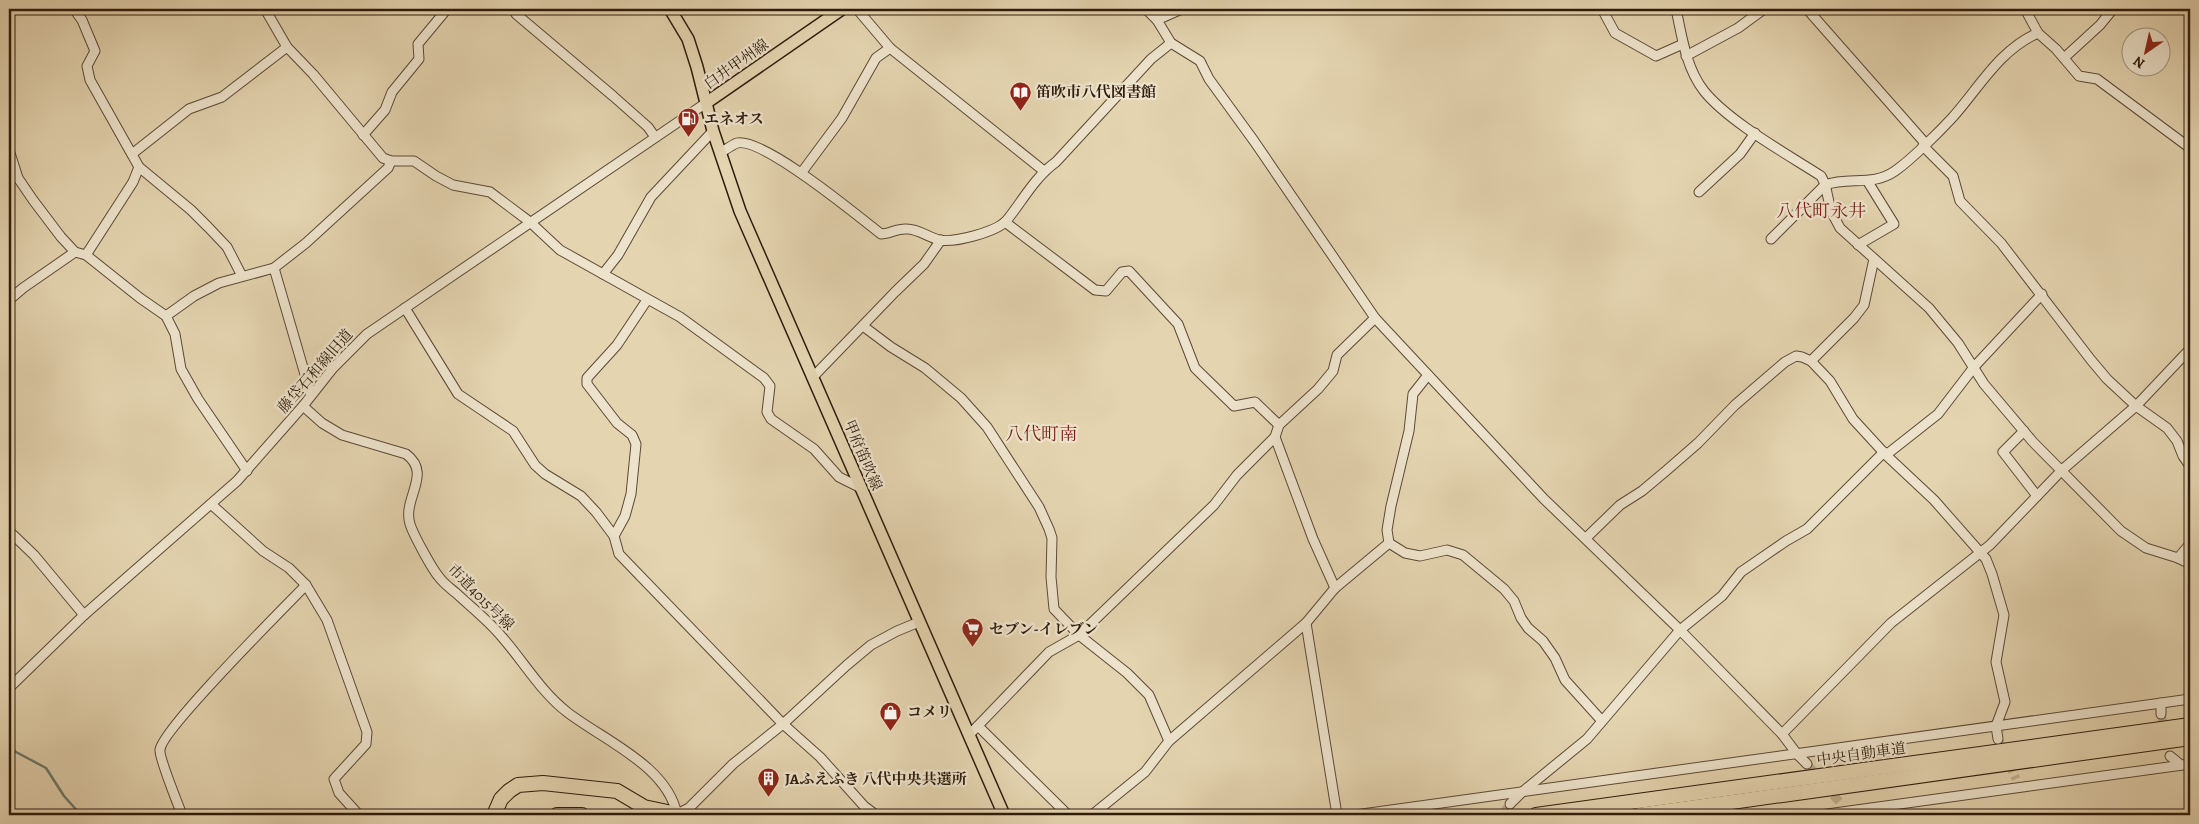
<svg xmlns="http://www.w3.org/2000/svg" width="2199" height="824" font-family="Alegreya,'Noto Serif JP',serif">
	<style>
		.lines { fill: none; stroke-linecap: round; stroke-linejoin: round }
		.stream { stroke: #6c796d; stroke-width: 2.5 }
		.minor-tunnel { stroke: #c0af8f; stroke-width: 9; stroke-dasharray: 9 4.5; stroke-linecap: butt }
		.minor-casing { stroke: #5c4935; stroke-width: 11 }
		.major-casing { stroke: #2f1b0c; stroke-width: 14 }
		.highway-casing { stroke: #2f1b0c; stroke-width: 16 }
		.minor { stroke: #ede3cc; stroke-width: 9 }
		.major { stroke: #e4d4b0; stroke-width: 11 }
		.highway { stroke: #e4d4b0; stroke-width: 14 }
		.labels { text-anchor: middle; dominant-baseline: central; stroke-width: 4.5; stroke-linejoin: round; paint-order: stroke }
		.street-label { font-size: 15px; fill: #2f1b0c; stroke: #ede3cc }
		.poi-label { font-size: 15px; font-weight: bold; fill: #2f1b0c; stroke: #ede3cc; text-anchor: start }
		.quarter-label { font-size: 18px; fill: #7a1f14; stroke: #ede3cc }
	</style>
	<rect width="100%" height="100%" fill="#e4d4b0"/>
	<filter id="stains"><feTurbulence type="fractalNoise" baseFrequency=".004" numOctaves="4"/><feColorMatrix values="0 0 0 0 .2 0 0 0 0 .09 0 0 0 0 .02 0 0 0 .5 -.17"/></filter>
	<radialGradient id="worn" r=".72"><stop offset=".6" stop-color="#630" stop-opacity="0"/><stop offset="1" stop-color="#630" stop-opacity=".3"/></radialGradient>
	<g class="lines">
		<path class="stream" d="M9 746 16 752 46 768 64 796 81 815"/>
		<g class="minor-tunnel">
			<path d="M2161 714 2170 756"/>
			<path d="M1998 739 2016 779"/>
			<path d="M1807 764 1842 805"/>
			<path d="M1502 815 1510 804"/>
		</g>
		<defs>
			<g id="minor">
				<path d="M74 9 82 20 95 51 87 66 90 80 139 167 191 210 208 227 227 247 242 276"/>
				<path d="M265 9 287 47 313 74 383 158 391 161H414L436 176 453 185 490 192 530 222 560 250 680 317 764 378 770 386 767 412 771 419 814 449 839 477 861 488"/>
				<path d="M513 9 516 14 613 96 648 127 655 137"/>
				<path d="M857 9 890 48 1044 171"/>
				<path d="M1146 9 1157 20 1171 43 1200 61 1209 79 1254 141 1375 318 1544 499 1680 630 1782 734 1797 754 1807 764"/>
				<path d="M1602 9 1615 33 1656 56 1683 44"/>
				<path d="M1676 9C1682 37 1686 68 1704 91 1729 122 1787 154 1821 176L1825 184 1831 211 1840 228 1929 308 1958 343 1984 384 2033 442 2121 531 2146 548 2178 558 2190 564"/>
				<path d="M1807 9 1925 143"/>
				<path d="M2025 9 2038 33 2056 49 2079 76 2097 79 2190 148"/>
				<path d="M1157 20 1182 9"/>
				<path d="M1686 56 1738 28 1764 9"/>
				<path d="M2064 58 2100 25 2113 9"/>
				<path d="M363 135 385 110 392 92 419 59 418 44 447 9"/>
				<path d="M1923 146 1953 176 1960 201 2001 243 2091 360 2107 379 2136 406 2167 428 2177 441 2183 456 2190 466"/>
				<path d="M9 150 18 178 33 200 61 237 75 252 86 255 140 298 166 316 175 334 181 369 198 399 247 471"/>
				<path d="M720 153C725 150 732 145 737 143 763 137 858 216 881 234 890 234 897 228 907 229 918 229 928 237 939 240 954 243 997 232 1007 220 1023 200 1035 177 1056 162L1151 59 1171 43"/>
				<path d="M132 154 189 109 222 97 287 47"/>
				<path d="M802 172 842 118 876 58 890 48"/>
				<path d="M1699 192 1740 154 1755 133"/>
				<path d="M1005 222 1095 290 1106 291 1122 272 1129 271 1178 324 1195 368 1234 406 1255 402 1279 425"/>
				<path d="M1771 239 1825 185C1849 176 1872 187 1895 171 1911 160 1939 132 1952 118 1979 88 1999 50 2038 33"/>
				<path d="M1858 245 1894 224 1868 182"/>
				<path d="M86 255 133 182 139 167"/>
				<path d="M274 268 311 395"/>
				<path d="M603 274 618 255 651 197 713 131"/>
				<path d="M9 300 23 288 75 252"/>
				<path d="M647 300 617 345 587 378V384L617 423 632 435 636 444 631 494 625 516 614 536 619 554 783 724 820 757 864 806 876 815"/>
				<path d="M405 308 458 394 513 431 535 465 545 474 581 496 596 512 614 536"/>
				<path d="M166 316 194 296 219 283 274 268 306 243 388 168 391 161"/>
				<path d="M863 326 891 347 925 368 961 398 987 427 1039 507 1049 529 1052 538 1051 577 1054 609 1079 635 1127 673 1149 695 1169 741"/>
				<path d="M1811 361 1854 318 1864 305 1874 259"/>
				<path d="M1428 375 1413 394 1409 431 1391 506 1387 530 1389 543 1405 553 1420 556 1447 550 1463 555 1504 589 1514 601 1521 618 1528 628 1543 641 1555 658 1565 680 1602 721"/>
				<path d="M813 377 895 292 924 264 941 240"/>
				<path d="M303 406 322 423 342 435 406 454C433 474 402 498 410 524 413 534 432 569 439 577 443 583 450 588 456 593 471 607 489 621 502 637 524 662 541 692 567 712 603 740 668 766 677 815"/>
				<path d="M2024 431 2003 452 2037 496"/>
				<path d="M1886 455 1938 414 1974 367 2042 294"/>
				<path d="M211 504 263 551 289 568 306 585 327 620 367 732 366 744 334 779 339 793 359 815"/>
				<path d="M9 531 34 555 84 615"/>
				<path d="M1586 538 1620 505 1642 491 1667 470 1698 443 1735 405 1785 362 1796 356 1802 357 1811 361 1830 381 1853 419 1886 455 1934 500 1986 559 1992 574 2004 615 1996 662 2005 702 1996 726 1998 739"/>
				<path d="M2178 558 2190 544"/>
				<path d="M1335 588 1389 543"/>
				<path d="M1306 623 1337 815"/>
				<path d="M9 688 84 615 237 481 303 406 333 368 367 334 706 103"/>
				<path d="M2161 703V714"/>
				<path d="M978 726 1068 815"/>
				<path d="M1782 734 1891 623 1990 545 2062 470 2136 406 2190 349"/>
				<path d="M969 735 1049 652 1079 635 1214 505 1237 475 1275 437 1279 425 1318 389 1333 371 1337 355 1375 318"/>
				<path d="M2170 756 2181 765"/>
				<path d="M1510 804 1521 793 1587 739 1680 630 1722 596 1741 572 1786 541 1807 529 1884 452"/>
				<path d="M677 814 689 808 733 764 783 724 847 665 871 645 897 631 919 622"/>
				<path d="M182 815C178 804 159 758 160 750 161 730 285 607 306 585"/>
				<path d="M1092 815 1145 772 1169 741 1306 623 1335 588 1313 539 1275 437"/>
				<path d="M1355 815 2190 699"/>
				<path d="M1820 815 2190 764"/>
			</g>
			<g id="major">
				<path d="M670 9 688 39 697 67 713 131 740 211 1004 815"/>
				<path d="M706 103 842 9"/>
			</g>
			<g id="highway">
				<path d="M494 815 501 799 509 791 518 785 543 783 617 791 644 807 677 814"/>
				<path d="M557 815H582"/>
				<path d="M1536 815 2190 725"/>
				<path d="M1639 815 2190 738"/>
			</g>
		</defs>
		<use href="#minor" class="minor-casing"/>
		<use href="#major" class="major-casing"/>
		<use href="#highway" class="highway-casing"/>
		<use href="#minor" class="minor"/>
		<use href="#major" class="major"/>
		<use href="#highway" class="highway"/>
	</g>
	<defs>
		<symbol id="library-pin" viewBox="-11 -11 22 30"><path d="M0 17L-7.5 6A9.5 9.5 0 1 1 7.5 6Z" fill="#8f2418" stroke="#ede3cc"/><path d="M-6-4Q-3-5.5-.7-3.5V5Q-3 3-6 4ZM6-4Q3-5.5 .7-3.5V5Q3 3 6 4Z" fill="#fff"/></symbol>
		<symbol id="fuel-pin" viewBox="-11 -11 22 30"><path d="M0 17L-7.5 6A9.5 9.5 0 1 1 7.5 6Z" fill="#8f2418" stroke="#ede3cc"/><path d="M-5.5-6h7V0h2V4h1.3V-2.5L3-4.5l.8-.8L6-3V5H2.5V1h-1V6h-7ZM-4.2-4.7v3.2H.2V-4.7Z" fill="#fff"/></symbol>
		<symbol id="supermarket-pin" viewBox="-11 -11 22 30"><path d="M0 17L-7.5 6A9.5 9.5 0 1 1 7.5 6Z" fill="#8f2418" stroke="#ede3cc"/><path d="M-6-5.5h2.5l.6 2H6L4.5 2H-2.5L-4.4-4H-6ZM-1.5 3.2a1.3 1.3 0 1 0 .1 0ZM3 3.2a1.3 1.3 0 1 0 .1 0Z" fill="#fff"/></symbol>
		<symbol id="shop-pin" viewBox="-11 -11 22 30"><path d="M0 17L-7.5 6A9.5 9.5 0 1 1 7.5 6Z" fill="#8f2418" stroke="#ede3cc"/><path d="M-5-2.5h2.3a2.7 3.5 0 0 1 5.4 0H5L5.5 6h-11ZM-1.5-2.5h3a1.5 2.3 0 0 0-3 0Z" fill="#fff"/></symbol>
		<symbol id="building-pin" viewBox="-11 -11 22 30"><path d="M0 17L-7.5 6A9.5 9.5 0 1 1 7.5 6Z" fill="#8f2418" stroke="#ede3cc"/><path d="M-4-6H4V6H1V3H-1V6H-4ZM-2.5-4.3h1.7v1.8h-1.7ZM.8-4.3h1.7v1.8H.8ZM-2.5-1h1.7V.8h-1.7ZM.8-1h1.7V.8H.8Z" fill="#fff"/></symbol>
	</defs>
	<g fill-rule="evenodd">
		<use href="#library-pin" x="1008" y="80" width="25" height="34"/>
		<use href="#fuel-pin" x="676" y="106" width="25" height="34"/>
		<use href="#supermarket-pin" x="960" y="616" width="25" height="34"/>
		<use href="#shop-pin" x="878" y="700" width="25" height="34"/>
		<use href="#building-pin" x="756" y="766" width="25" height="34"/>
	</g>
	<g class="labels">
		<g class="street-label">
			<text transform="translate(736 64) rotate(-35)">白井甲州線</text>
			<text transform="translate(315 371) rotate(-49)">藤垈石和線旧道</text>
			<text transform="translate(863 455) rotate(67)">甲府笛吹線</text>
			<text transform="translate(481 597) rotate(45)">市道4015号線</text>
			<text transform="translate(1861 754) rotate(-8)">中央自動車道</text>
		</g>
		<g class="poi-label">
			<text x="1036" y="92">笛吹市八代図書館</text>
			<text x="704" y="119">エネオス</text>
			<text x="989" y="629">セブン-イレブン</text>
			<text x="907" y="712">コメリ</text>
			<text x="785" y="779">JAふえふき 八代中央共選所</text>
		</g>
		<g class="quarter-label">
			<text x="1821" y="211">八代町永井</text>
			<text x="1041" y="434">八代町南</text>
		</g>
	</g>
	<rect width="2199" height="824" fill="none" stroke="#e4d4b0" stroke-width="30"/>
	<rect x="10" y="10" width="2179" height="804" fill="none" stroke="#2f1b0c" stroke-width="2.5"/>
	<rect x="15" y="15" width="2169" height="794" fill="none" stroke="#2f1b0c"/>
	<g transform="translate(2146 52) rotate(214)"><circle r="24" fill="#ede3cc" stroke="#a1937f"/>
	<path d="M0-4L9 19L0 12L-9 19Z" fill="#8f2418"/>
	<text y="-8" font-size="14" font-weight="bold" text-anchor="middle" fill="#2f1b0c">N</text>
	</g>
	<rect width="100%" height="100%" filter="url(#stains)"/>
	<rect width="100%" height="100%" fill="url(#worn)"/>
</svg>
